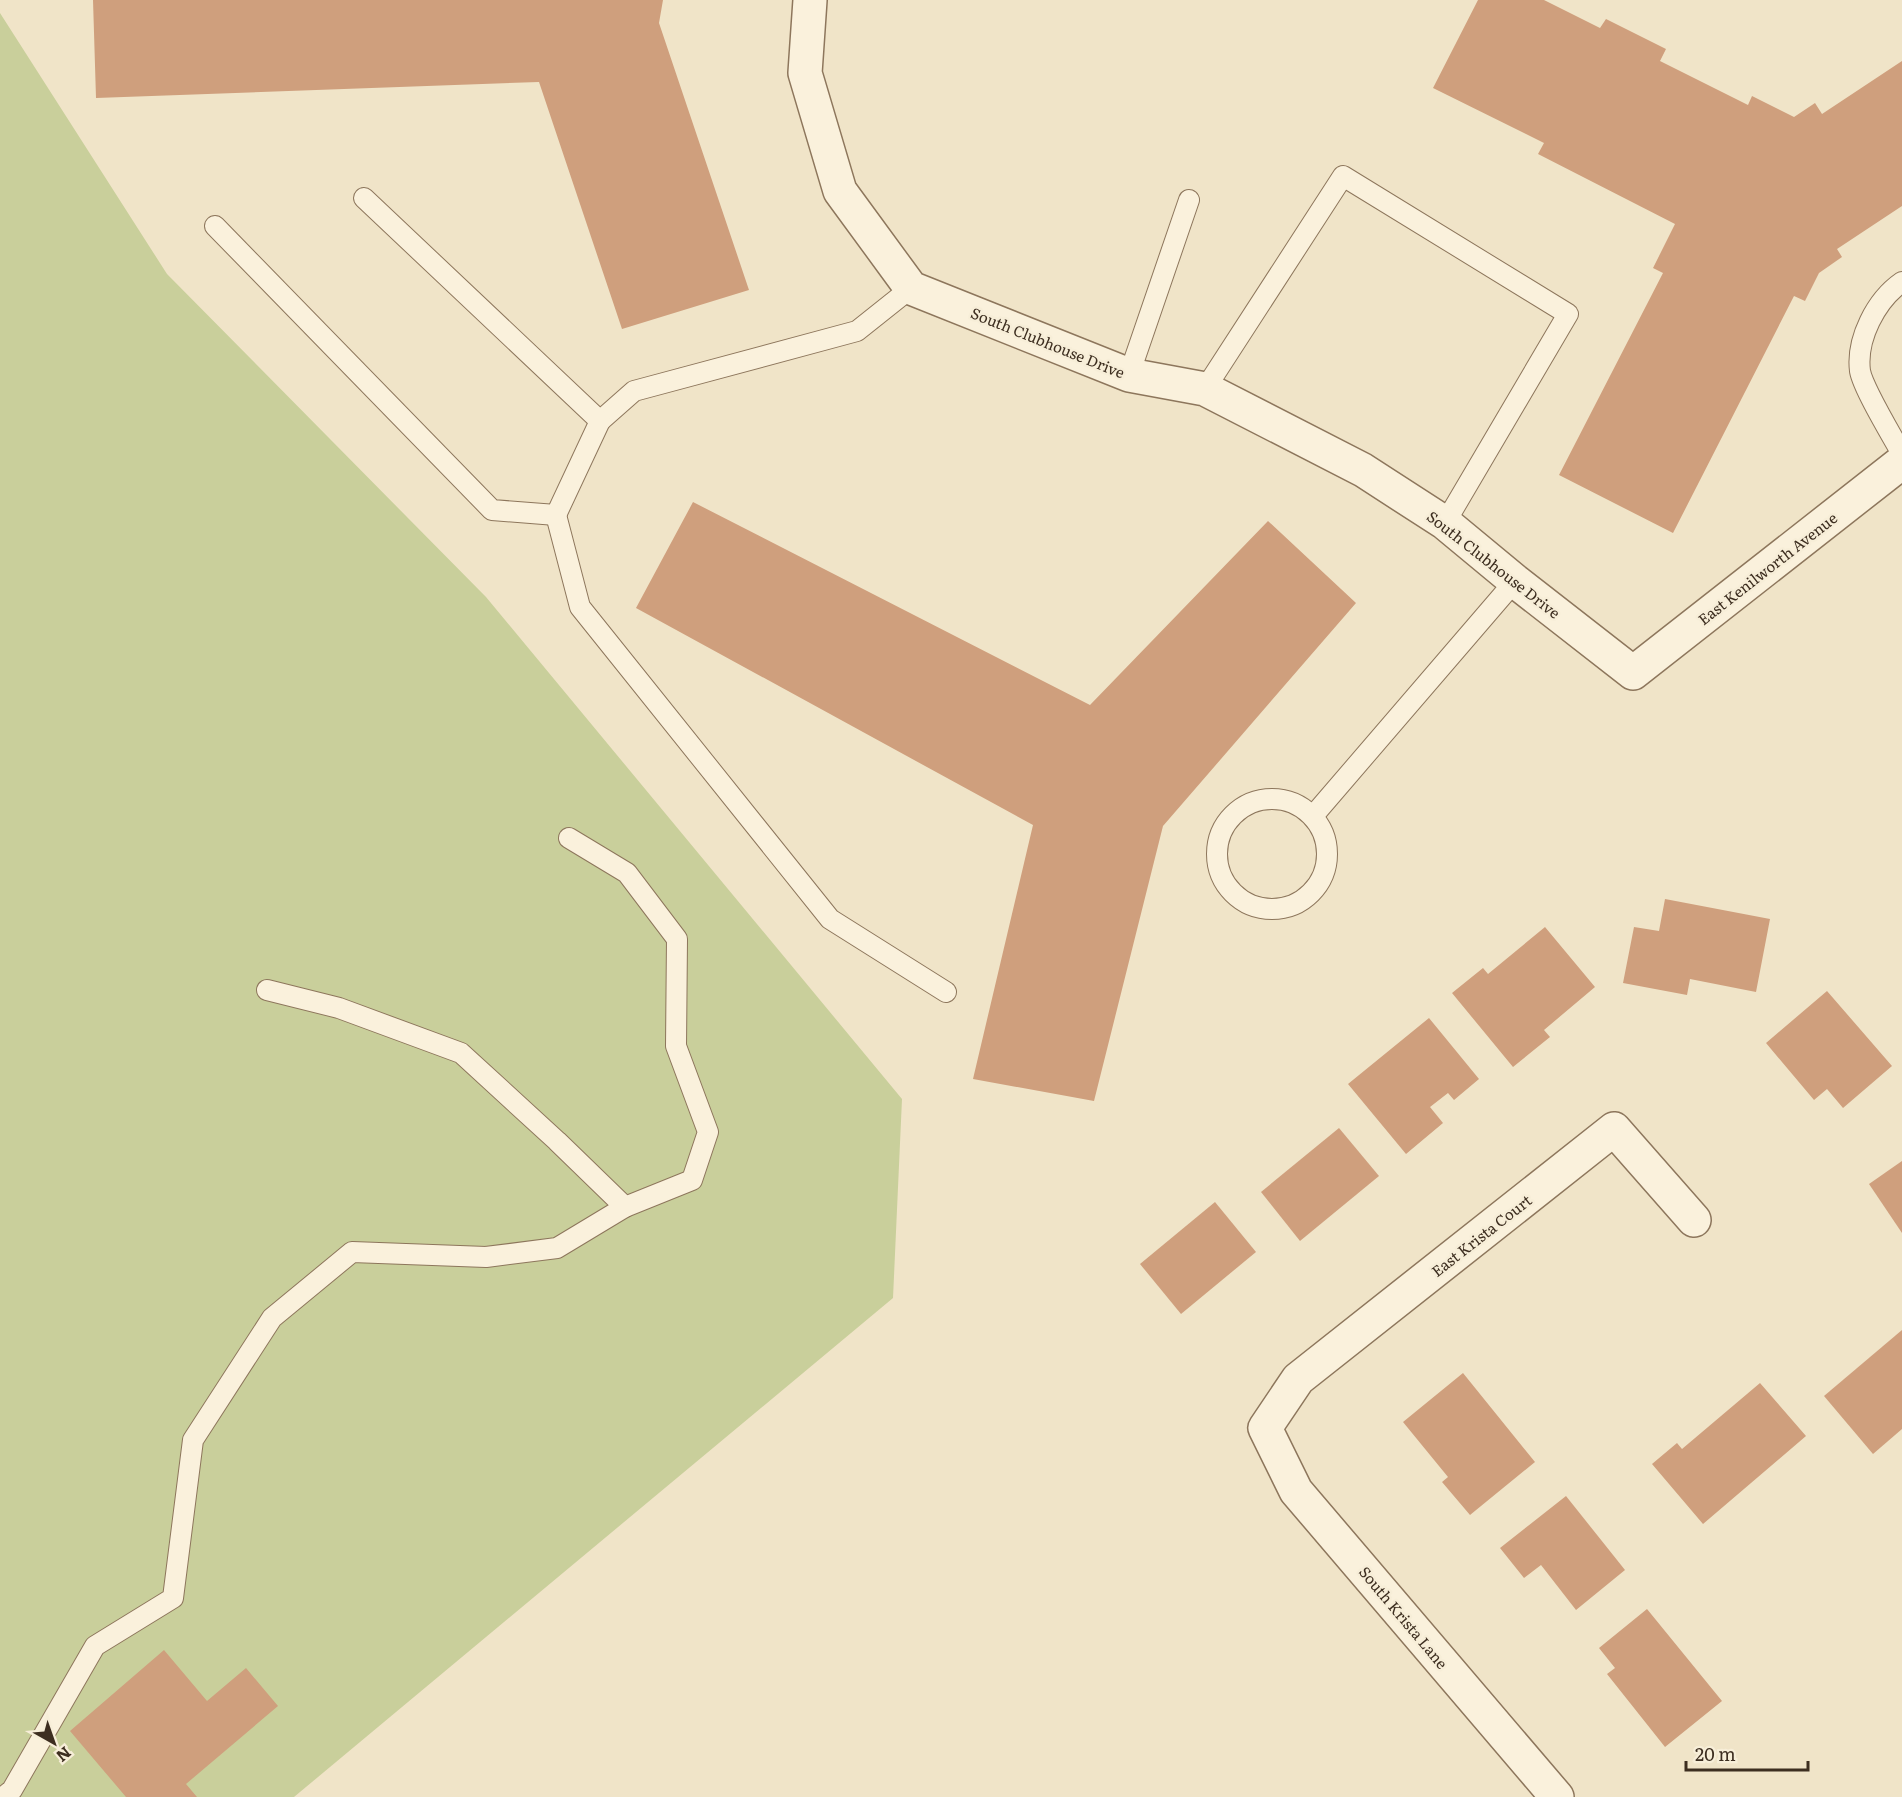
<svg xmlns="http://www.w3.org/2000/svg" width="1902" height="1797" font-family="Literata,serif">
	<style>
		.green { fill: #c9cf9b }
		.building { fill: #cf9f7d }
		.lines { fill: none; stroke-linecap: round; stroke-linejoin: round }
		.lane-casing { stroke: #8d765c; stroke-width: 22 }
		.street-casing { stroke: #8d765c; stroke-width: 36 }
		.lane { stroke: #faf1dc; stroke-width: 20 }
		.street { stroke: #faf1dc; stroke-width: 33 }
		.labels { text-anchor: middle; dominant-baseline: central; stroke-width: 5; stroke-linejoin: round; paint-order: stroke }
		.street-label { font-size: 15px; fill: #3d2e20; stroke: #f7eed8 }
	</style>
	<rect width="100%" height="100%" fill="#f0e4c8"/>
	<path class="green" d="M0 13 167 274 486 597 902 1099 893 1298 294 1797H0Z"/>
	<g class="building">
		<path d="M93 0H663L659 23 749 290 622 329 539 82 96 98Z"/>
		<path d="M1478 0H1544L1600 28 1606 19 1666 49 1660 61 1748 105 1752 96 1794 117 1815 103 1822 114 1902 61V206L1837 249 1842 257 1819 273 1805 301 1794 296 1673 533 1559 475 1663 273 1653 268 1675 224 1538 154 1544 143 1433 88Z"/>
		<path d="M693 502 1090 705 1268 521 1356 603 1163 826 1094 1101 973 1079 1033 825 636 608Z"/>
		<path d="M1665 899 1770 919 1756 992 1690 979 1687 995 1623 983 1634 927 1659 931Z"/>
		<path d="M1545 927 1595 987 1544 1030 1550 1037 1513 1067 1452 993 1483 968 1488 974Z"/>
		<path d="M1827 991 1892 1066 1843 1108 1827 1089 1814 1100 1766 1043Z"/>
		<path d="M1429 1018 1479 1079 1454 1100 1448 1093 1430 1107 1443 1123 1406 1154 1348 1084Z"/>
		<path d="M1339 1128 1379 1176 1300 1241 1261 1192Z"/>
		<path d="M1902 1161V1233L1869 1184Z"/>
		<path d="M1215 1202 1256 1252 1181 1314 1140 1264Z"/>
		<path d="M1902 1330V1429L1873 1454 1824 1396Z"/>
		<path d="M1463 1373 1535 1462 1470 1515 1442 1482 1448 1477 1403 1422Z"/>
		<path d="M1760 1383 1806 1436 1703 1524 1652 1464 1677 1443 1682 1449Z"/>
		<path d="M1566 1496 1625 1570 1576 1610 1541 1565 1524 1578 1500 1548Z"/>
		<path d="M1647 1609 1722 1701 1665 1747 1607 1674 1615 1668 1599 1648Z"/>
		<path d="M164 1650 207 1701 246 1668 278 1706 186 1784 197 1797H126L70 1731Z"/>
	</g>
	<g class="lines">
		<defs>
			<g id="lane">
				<path d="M364 198 600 421 634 391 857 331 911 288"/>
				<path d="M215 226 492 510 556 515 600 421"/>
				<path d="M1902 282C1876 300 1856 339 1860 371 1863 388 1892 436 1902 454"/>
				<path d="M1129 375 1189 200"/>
				<path d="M1205 389 1343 176 1568 314 1445 523"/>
				<path d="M556 515 580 607 830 919 946 992"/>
				<circle cx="1272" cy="854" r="55"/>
				<path d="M1313 816 1515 581"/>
				<path d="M267 990 339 1008 461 1053 557 1141 625 1207"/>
				<path d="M3 1797 12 1790 95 1646 173 1598 193 1440 272 1318 352 1252 486 1257 557 1248 625 1207 692 1180 708 1132 676 1046 677 939 627 873 569 838"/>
			</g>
			<g id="street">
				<path d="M810 0 805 73 840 191 911 288 1129 375 1205 389 1363 470 1445 523 1515 581 1633 673 1902 462"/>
				<path d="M1557 1797 1296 1491 1265 1428 1298 1379 1614 1129 1694 1220"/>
			</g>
		</defs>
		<use href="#lane" class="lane-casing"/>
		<use href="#street" class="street-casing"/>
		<use href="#lane" class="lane"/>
		<use href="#street" class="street"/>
	</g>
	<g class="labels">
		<g class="street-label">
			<text transform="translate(1048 342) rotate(22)">South Clubhouse Drive</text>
			<text transform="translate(1494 564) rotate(38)">South Clubhouse Drive</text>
			<text transform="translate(1767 568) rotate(-38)">East Kenilworth Avenue</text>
			<text transform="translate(1481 1235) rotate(-38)">East Krista Court</text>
			<text transform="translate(1404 1617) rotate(50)">South Krista Lane</text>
		</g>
	</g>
	<g transform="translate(54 1743) rotate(140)" stroke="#f7eed8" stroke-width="4.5" paint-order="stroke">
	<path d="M0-4.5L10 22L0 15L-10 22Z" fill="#3d2e20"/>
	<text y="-9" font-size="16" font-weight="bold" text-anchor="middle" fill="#3d2e20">N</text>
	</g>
	<path d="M1686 1761v9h122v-9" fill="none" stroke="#3d2e20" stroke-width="3"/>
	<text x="1695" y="1761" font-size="18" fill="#3d2e20" stroke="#f7eed8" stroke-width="4.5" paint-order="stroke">20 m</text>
</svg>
